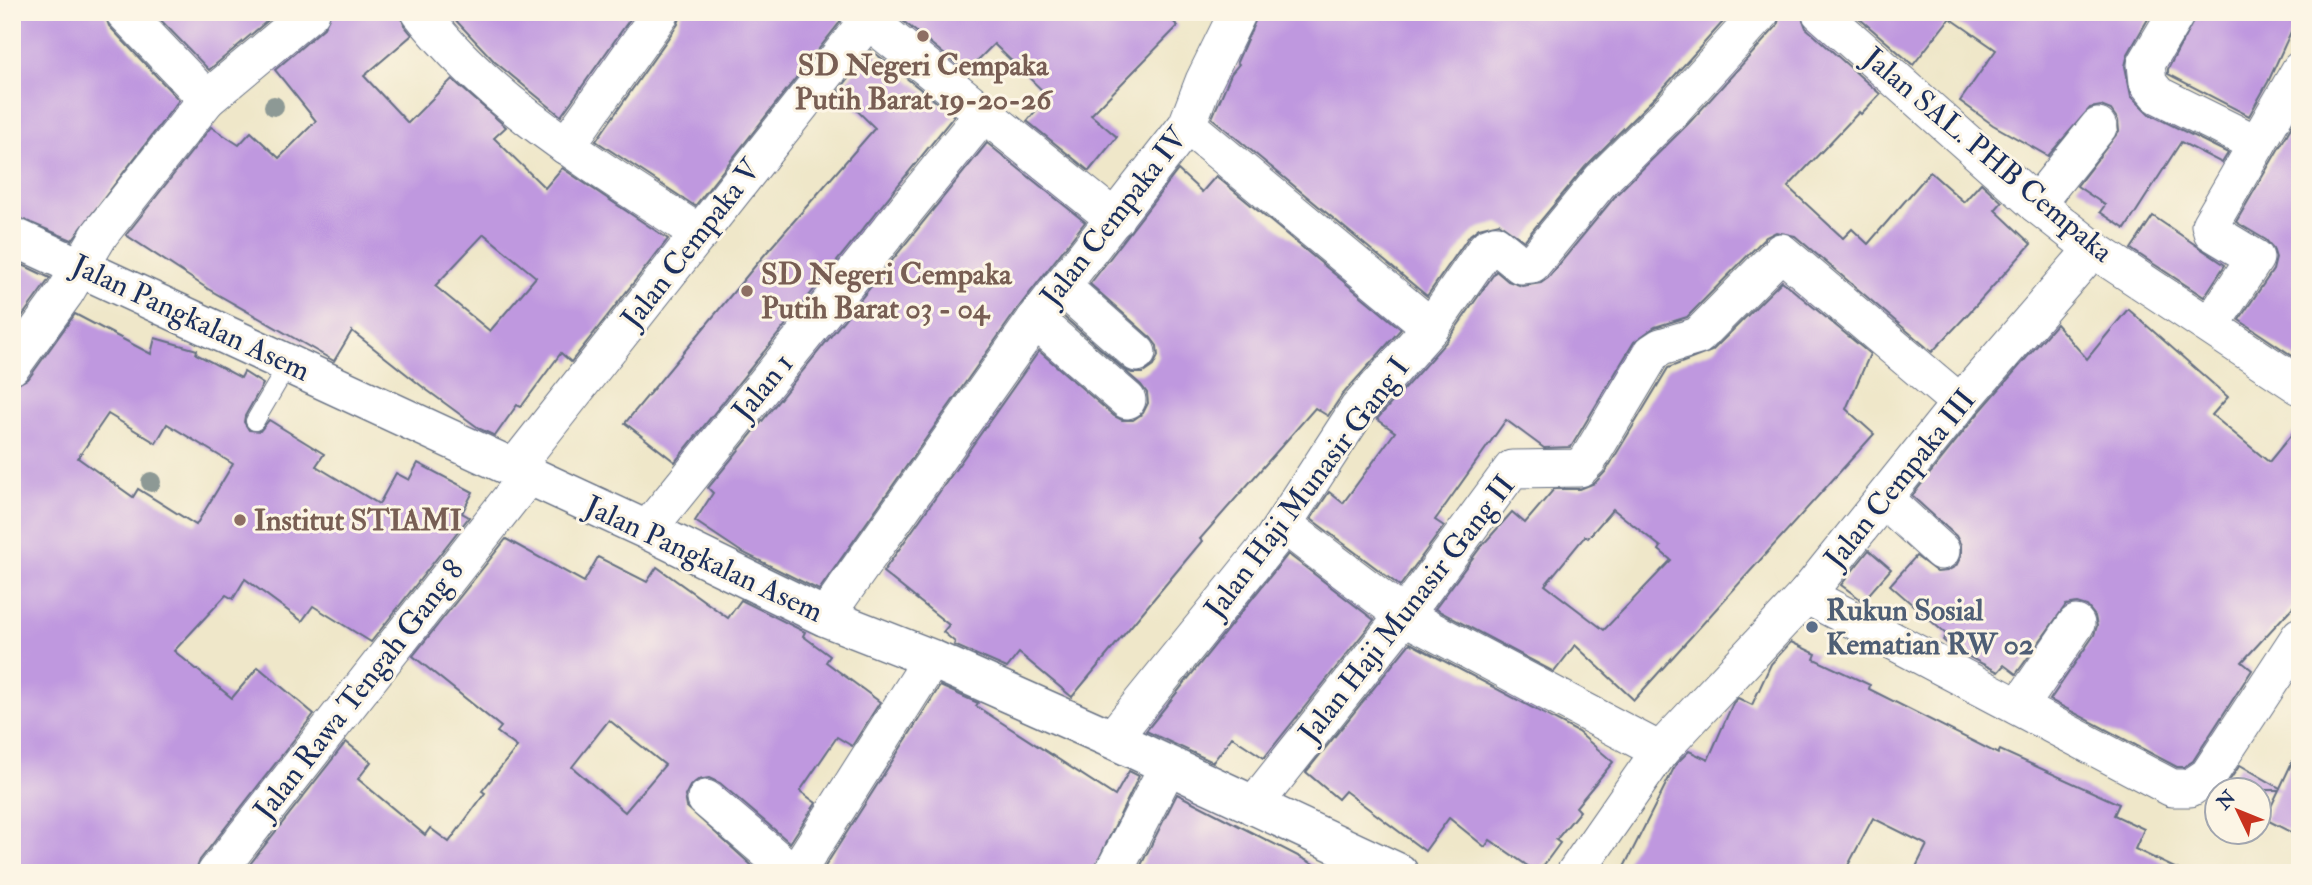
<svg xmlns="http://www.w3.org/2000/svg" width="2312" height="885" font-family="'IM FELL Double Pica',serif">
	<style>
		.building { fill: #bf98df; fill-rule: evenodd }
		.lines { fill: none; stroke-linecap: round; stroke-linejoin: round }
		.service-casing { stroke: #656f83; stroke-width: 20 }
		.minor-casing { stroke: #656f83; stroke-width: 39 }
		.tertiary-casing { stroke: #656f83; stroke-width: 41 }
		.service { stroke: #fff; stroke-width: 18 }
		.minor { stroke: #fff; stroke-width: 37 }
		.tertiary { stroke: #fff; stroke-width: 38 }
		.tree { fill: #8d9995 }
		.education-dot { fill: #8d6e63; stroke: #fcf5e5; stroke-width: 2.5 }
		.service-dot { fill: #5c6f8a; stroke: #fcf5e5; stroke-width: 2.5 }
		.labels { text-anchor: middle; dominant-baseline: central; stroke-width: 6; stroke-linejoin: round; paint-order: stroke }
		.education-label { font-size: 30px; font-weight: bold; fill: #785e54; stroke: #fcf5e5; text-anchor: start }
		.street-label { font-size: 30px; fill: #1b2f5e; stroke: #fcf5e5 }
		.service-label { font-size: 30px; font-weight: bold; fill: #4e5e75; stroke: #fcf5e5; text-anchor: start }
	</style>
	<rect width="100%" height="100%" fill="#fcf5e5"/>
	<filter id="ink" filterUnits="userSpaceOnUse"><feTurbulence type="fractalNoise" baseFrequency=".0143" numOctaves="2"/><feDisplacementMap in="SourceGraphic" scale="14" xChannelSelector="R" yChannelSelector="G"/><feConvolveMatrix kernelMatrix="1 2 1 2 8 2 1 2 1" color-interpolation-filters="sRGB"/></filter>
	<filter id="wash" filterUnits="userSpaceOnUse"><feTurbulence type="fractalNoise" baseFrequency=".00686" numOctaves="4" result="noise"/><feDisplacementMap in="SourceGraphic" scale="28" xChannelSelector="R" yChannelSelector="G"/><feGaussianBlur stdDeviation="1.57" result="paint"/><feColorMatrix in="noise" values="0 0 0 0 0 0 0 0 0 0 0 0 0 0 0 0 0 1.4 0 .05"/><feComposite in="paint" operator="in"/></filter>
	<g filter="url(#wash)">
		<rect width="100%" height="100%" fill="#efe7c9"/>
		<g id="blocks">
			<g class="building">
				<path d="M12 12H104L109 26 179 100 72 240 12 215Z"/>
				<path d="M153 12H278L209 70Z"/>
				<path d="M331 12H400L404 25 412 35 364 76 408 123 452 79 506 127 494 138 545 188 562 168 668 239 571 362 561 353 521 407 517 405 495 436 480 429 424 388 352 331 334 361 208 289 126 235 211 127 239 145 251 132 279 158 316 121 275 70 324 28ZM484 234 536 277 490 331 435 286Z"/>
				<path d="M448 12H635L561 116 495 62Z"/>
				<path d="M682 12H838L840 22 695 206 596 141 678 24Z"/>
				<path d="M892 12H1163L1178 26 1091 115 1117 137 1089 171 1027 121 1048 96 994 44 966 72Z"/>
				<path d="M1259 12H1732L1658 94 1585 167 1524 241 1499 223 1479 228 1470 235 1427 296 1212 118 1231 74 1239 64 1237 62Z"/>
				<path d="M1781 12H1800L1806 28 1880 94 1861 114 1859 112 1788 187 1843 238 1852 229 1868 244 1930 172 1964 202 1981 183 2002 202 1995 210 2031 244 1967 315 1932 352 1795 236 1776 232 1766 237 1687 317 1655 327 1634 342 1571 447 1544 448 1506 420 1435 520 1444 526 1400 586 1311 519 1329 492 1343 503 1395 432 1377 419 1447 341 1496 271 1508 281 1522 286 1541 283 1548 278 1617 194 1689 123 1777 26Z"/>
				<path d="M1852 12H2152L2128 54 2125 66 2131 96 2149 114 2228 153 2222 163 2181 142 2125 229 2100 212 2105 205 2077 186 2119 131 2118 120 2111 110 2101 106 2090 108 2048 156 1993 125 1960 101 1996 50 1950 18 1913 65Z"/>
				<path d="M2198 12H2300L2268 82 2249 116 2168 74V69Z"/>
				<path d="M871 50 954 116 675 462 625 423 760 260 875 128 838 92Z"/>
				<path d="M2300 112V361L2239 320 2273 270 2276 258 2273 248 2266 240 2236 222Z"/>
				<path d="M987 143 1085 222 1018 308 819 590 740 551 695 521 713 493 708 488Z"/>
				<path d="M1178 170 1202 192 1216 176 1401 329 1342 395 1328 416 1315 408 1200 539 1202 541 1072 697 1019 653 1007 668 954 645 955 642 943 632 949 625 883 572 1039 351 1114 416 1122 420H1133L1143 413 1148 403 1147 393 1141 385 1064 317 1124 369 1132 373H1143L1153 366 1158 356 1157 346 1151 338 1090 284Z"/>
				<path d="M2153 216 2225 265 2204 297 2131 249Z"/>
				<path d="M12 260 50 278 12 330Z"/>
				<path d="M1782 281 1870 354 1846 409 1874 434 1634 700 1575 645 1554 672 1435 609 1480 548 1512 512 1525 523 1554 489H1580L1595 483 1606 471 1668 368 1712 351ZM1613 509 1661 547 1659 550 1671 560 1604 630 1545 585 1585 536 1588 538Z"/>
				<path d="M2128 309 2228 397 2212 415 2269 462 2300 424V599L2242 662 2252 670 2193 761 2184 767H2177L2050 700 2094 635 2097 626 2095 616 2087 606 2077 603 2066 605 2016 674 2004 665 1998 672 1952 648 1943 640 1947 635 1890 585 1916 556 1937 572 1947 571 1956 566 1961 556V545L1956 536 1912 496 1976 416 2056 324 2087 359Z"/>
				<path d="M75 314 151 354 155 338 197 350 196 354 241 378 244 372 263 384 245 416 244 422 249 430 260 431 269 420 324 454 316 466 379 504 396 473 409 480 418 463 473 492 462 513 469 517 371 642 313 606 302 621 245 579 233 599 226 595 174 651 232 698 258 667 314 714 200 860 195 873H12V387L29 378ZM108 414 156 443 167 424 233 464 196 525 138 489 133 497 78 458Z"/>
				<path d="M506 539 584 582 598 557 647 582 657 567 728 618 741 600 805 632 803 636 830 656 826 662 880 702 852 746 837 737 800 791 816 803 790 843 720 783 709 778 698 780 690 786 685 796 687 807 760 873H243L346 742 371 762 358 779 425 835 430 828 449 842 485 793 482 791 517 747 497 732 501 727 413 656ZM609 720 665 765 625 812 572 767Z"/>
				<path d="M1869 550 1891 569 1863 601 1841 585Z"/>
				<path d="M1288 554 1374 620 1264 758 1232 737 1213 762 1146 731Z"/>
				<path d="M1791 642 1816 654 1814 659 1870 685 1869 689 1998 754 2000 750 2119 804 2114 815 2144 829 2135 849 2185 873H1913L1927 845 1873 818 1844 873H1621L1676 764 1689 751 1708 760 1733 703 1738 698 1752 705 1771 664Z"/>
				<path d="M1410 643 1578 732 1613 762 1576 807 1580 811 1556 840 1560 843 1538 873 1490 840 1485 847 1449 818 1425 851 1345 791 1338 799 1306 772Z"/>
				<path d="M940 686 978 703 976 706 1115 796 1129 771 1139 776 1092 873H821Z"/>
				<path d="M2300 745V837L2265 819 2279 790H2223L2240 765 2280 788Z"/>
				<path d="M1177 794 1241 827 1331 873H1137Z"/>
			</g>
		</g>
	</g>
	<g filter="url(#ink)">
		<use href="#blocks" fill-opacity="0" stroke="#656f83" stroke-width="2"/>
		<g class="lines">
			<defs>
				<path id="service" d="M255 421 289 363"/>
				<g id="minor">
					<path d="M124 12 207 99 311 12"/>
					<path d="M420 12C493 107 601 169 700 234"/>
					<path d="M858 12 1115 219"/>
					<path d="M1820 12 2036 204 2093 249 2300 386"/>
					<path d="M2177 12 2146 64 2148 83 2158 95 2257 144"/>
					<path d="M1187 125 1431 327"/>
					<path d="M566 146 661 12"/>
					<path d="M2036 204 2098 127"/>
					<path d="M1061 286 1137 353"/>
					<path d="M1035 320 1127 400"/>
					<path d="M2211 325 2255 258 2212 232 2210 225 2300 70"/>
					<path d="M12 366 65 293 100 234 207 99"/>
					<path d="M514 468 868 20"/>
					<path d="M1885 500 1941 551"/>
					<path d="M1284 525 1404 616 1660 751"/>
					<path d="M647 530 984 113"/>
					<path d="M1806 595 2172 788H2190L2208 776 2300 636"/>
					<path d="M825 617 1035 320 1187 125 1204 81 1238 12"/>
					<path d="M2019 707 2076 624"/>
					<path d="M1112 739 1272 541 1358 409 1431 327 1487 247 1495 244 1521 265 1532 264 1601 180 1673 109 1761 12"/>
					<path d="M706 799 793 873"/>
					<path d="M1253 806 1404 616 1512 469 1580 468 1588 460 1652 353 1661 347 1698 336 1781 252 1960 403"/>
					<path d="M216 873 529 475"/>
					<path d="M796 873 932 659"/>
					<path d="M1113 873 1168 766"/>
					<path d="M1575 873 1660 751 1806 595 1960 403 2093 249"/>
				</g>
				<path id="tertiary" d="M12 236 647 530 825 617 932 659 1112 739 1399 873"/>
			</defs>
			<use href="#service" class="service-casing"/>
			<use href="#minor" class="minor-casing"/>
			<use href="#tertiary" class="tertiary-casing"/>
			<use href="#service" class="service"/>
			<use href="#minor" class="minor"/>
			<use href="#tertiary" class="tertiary"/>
		</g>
		<g class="tree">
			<circle cx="274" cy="106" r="10"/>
			<circle cx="151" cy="482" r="10"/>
		</g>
	</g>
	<g class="education-dot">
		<circle cx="923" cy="36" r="7"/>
		<circle cx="747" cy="291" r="7"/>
		<circle cx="240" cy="520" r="7"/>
	</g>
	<circle class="service-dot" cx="1812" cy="627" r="7"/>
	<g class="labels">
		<g class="education-label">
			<text x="923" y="65" text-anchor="middle">SD Negeri Cempaka<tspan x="923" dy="34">Putih Barat 19-20-26</tspan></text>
			<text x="761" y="274">SD Negeri Cempaka<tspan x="761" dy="34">Putih Barat 03 - 04</tspan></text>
			<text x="254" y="520">Institut STIAMI</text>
		</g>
		<g class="street-label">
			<text transform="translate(1988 155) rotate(40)">Jalan SAL. PHB Cempaka</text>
			<text transform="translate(1114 217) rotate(-52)">Jalan Cempaka IV</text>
			<text transform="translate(691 244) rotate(-52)">Jalan Cempaka V</text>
			<text transform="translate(191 318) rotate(25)">Jalan Pangkalan Asem</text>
			<text transform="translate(763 387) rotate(-51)">Jalan 1</text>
			<text transform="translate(1900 479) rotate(-51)">Jalan Cempaka III</text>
			<text transform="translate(1307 488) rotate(-53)">Jalan Haji Munasir Gang I</text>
			<text transform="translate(704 559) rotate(25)">Jalan Pangkalan Asem</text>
			<text transform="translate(1407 609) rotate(-52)">Jalan Haji Munasir Gang II</text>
			<text transform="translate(359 690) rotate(-52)">Jalan Rawa Tengah Gang 8</text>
		</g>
		<g class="service-label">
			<text x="1826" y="610">Rukun Sosial<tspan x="1826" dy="34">Kematian RW 02</tspan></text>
		</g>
	</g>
	<rect width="2312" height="885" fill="none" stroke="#fcf5e5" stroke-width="42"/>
	<g transform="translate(2238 811) rotate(313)"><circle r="33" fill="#fcf5e5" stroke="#a2a6af" stroke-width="2"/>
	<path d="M0-5L12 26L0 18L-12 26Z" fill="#c8321e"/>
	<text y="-10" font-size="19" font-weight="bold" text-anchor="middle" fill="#1b2f5e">N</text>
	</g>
</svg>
